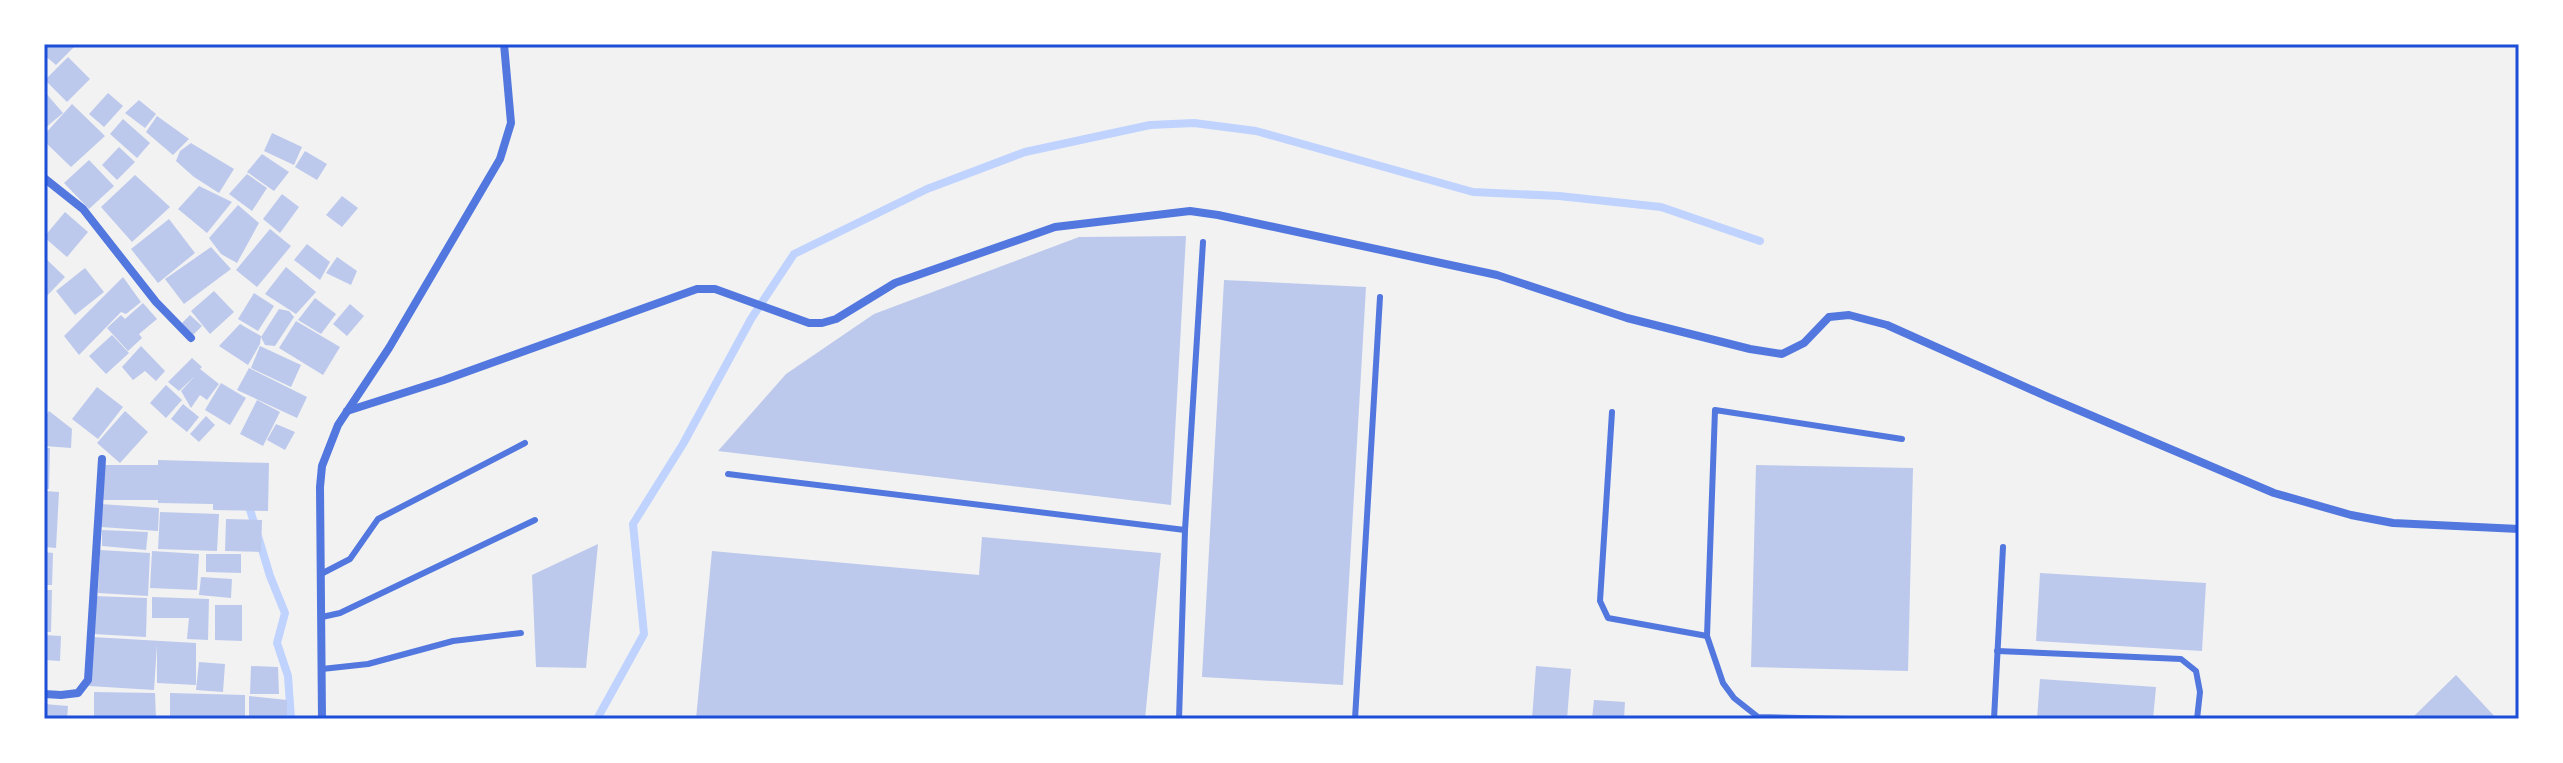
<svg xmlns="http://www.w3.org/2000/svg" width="2563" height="763" font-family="'DM Sans',sans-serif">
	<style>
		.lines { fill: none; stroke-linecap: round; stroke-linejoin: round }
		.stream { stroke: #bfd3fe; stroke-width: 8 }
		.building { fill: #bdc9ec }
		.service { stroke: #5277de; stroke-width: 6 }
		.minor { stroke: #5277de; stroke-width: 8 }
		.neatline { fill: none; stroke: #1d4ed8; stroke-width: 3 }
	</style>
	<rect width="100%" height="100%" fill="#f2f2f2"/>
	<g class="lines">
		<g class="stream">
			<path d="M248 503 270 576 285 613 277 643 288 676 291 719"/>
			<path d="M597 719 644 634 633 524 683 444 751 319 794 254 927 189 1025 152 1150 125 1194 123 1256 131 1473 192 1559 196 1661 207 1760 241"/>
		</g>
	</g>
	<g class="building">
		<path d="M44 44H72L74 47 56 65 44 55Z"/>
		<path d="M68 57 90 79 67 102 45 80Z"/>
		<path d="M44 91 63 113 44 129Z"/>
		<path d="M108 93 123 106 104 127 89 114Z"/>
		<path d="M139 100 156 114 145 128 125 113Z"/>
		<path d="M72 104 105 136 71 167 44 141V135Z"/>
		<path d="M157 116 189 139 173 155 146 132Z"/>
		<path d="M123 119 150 143 137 158 110 134Z"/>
		<path d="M272 133 302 147 294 165 264 151Z"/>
		<path d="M191 143 234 169 219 193 194 177 176 161 180 151Z"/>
		<path d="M119 147 135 162 117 180 102 165Z"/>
		<path d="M305 151 327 164 317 180 295 167Z"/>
		<path d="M262 154 289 172 274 191 247 172Z"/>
		<path d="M89 160 114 186 89 209 64 183Z"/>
		<path d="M247 174 267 188 252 211 229 194Z"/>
		<path d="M135 175 170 207 132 242 101 207Z"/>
		<path d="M199 186 232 202 207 233 178 209Z"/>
		<path d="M282 194 299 207 280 233 263 219Z"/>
		<path d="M342 196 358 208 342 227 326 215Z"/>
		<path d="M238 205 259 223 237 263 221 254 209 238Z"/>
		<path d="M65 212 88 232 67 257 44 237Z"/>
		<path d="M169 219 195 253 158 283 131 249Z"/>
		<path d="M270 229 291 246 257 287 236 270Z"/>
		<path d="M1186 236 1171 505 718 451 786 374 874 314 1079 237Z"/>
		<path d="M307 244 330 262 320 280 294 260Z"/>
		<path d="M211 247 231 269 184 304 165 279Z"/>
		<path d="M44 257 65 277 44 299Z"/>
		<path d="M337 257 357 271 351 285 326 273Z"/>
		<path d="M286 267 316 292 296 314 265 294Z"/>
		<path d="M85 268 104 292 75 315 56 291Z"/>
		<path d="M123 277 141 302 126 314 121 312 79 355 64 336Z"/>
		<path d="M1224 280 1366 287 1343 685 1202 677Z"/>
		<path d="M214 291 234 312 210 334 191 311Z"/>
		<path d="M254 293 274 306 258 331 238 319Z"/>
		<path d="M315 298 336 314 321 334 298 320Z"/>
		<path d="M143 303 157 319 139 334 142 338 128 351 107 328 121 315 125 319Z"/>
		<path d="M350 304 364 316 347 336 333 324Z"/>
		<path d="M279 309 289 311 294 317 275 346 265 345 261 337Z"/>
		<path d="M190 315 202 326 193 335 181 324Z"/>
		<path d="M296 321 340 347 323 375 279 348Z"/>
		<path d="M240 324 261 336 260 344 248 365 219 346Z"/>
		<path d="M112 335 129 353 106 374 89 356Z"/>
		<path d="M141 346 165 371 156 381 145 371 133 380 122 367Z"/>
		<path d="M260 346 301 365 291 387 251 368Z"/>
		<path d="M192 358 202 367 200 369 219 384 207 400 200 395 191 408 181 391 195 376 179 391 168 382Z"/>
		<path d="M249 368 307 397 297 418 237 390Z"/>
		<path d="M221 383 246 398 230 425 205 410Z"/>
		<path d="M166 385 182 400 166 418 150 403Z"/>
		<path d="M97 387 123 407 98 439 72 419Z"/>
		<path d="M257 400 280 412 263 446 240 434Z"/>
		<path d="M183 404 199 417 187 432 171 419Z"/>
		<path d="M49 411 72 429 71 448 44 446V418Z"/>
		<path d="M125 411 148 432 120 463 97 443Z"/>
		<path d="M206 416 215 425 199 442 190 434Z"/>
		<path d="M276 424 295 432 285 450 267 440Z"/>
		<path d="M44 448H50L49 489H44Z"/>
		<path d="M158 460 269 463 268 511 213 510V504L158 503V500H102V465H158Z"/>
		<path d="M1756 465 1913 468 1908 671 1751 667Z"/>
		<path d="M44 491 59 492 56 548 44 547Z"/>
		<path d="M100 504 159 508 158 531 101 527Z"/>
		<path d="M160 512 219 514 217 551 158 549Z"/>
		<path d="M226 519 262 520 261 552 225 551Z"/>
		<path d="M102 530 148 532 146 550 102 546Z"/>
		<path d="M982 537 1161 553 1145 719H696L712 551 979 575Z"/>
		<path d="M598 544 586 668 536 667 532 575Z"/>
		<path d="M100 550 150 553 148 596 98 593Z"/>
		<path d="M152 551 199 554 197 590 150 588Z"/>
		<path d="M44 552 53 553 52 585H44Z"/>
		<path d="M206 554H241V573L206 572Z"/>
		<path d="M2040 573 2206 583 2202 651 2036 641Z"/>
		<path d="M201 577 232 579 231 598 199 595Z"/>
		<path d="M44 590H52L51 632H44Z"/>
		<path d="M94 596 147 598 146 637 93 634Z"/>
		<path d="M152 597 209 599 208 640 187 639 189 618H152Z"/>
		<path d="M215 605H242V641L215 640Z"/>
		<path d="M44 635 61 636 60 661 44 660Z"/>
		<path d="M92 637 196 643V685L157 683V645L154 690 89 686Z"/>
		<path d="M199 662 225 664 223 692 196 690Z"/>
		<path d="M251 666 278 667 279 694H250Z"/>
		<path d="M1536 666 1571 669 1567 719H1532Z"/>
		<path d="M2456 675 2497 719H2411Z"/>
		<path d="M2040 679 2156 687 2153 719H2037Z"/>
		<path d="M94 692 155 693 156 719H94Z"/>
		<path d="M170 693 245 695V719H170Z"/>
		<path d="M249 696 287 700V719H249Z"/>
		<path d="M1594 700 1625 702 1624 719H1592Z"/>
		<path d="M44 704 68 706 67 719H44Z"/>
	</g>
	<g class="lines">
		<g class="service">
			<path d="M1612 412 1600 601 1608 618 1707 636"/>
			<path d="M728 474 1185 530"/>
			<path d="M321 574 350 559 378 519 525 443"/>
			<path d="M322 617 340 613 535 520"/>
			<path d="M1997 651 2181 659 2196 671 2200 692 2197 719"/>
			<path d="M322 669 368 664 453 641 521 633"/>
			<path d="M1179 719 1185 530 1203 242"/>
			<path d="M1355 719 1380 297"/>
			<path d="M1848 719 1758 717 1734 698 1723 683 1707 636 1715 410 1902 439"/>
			<path d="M1994 719 2003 547"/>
		</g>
		<g class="minor">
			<path d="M44 178 83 209 156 302 191 338"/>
			<path d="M347 411 444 380 697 289H715L809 323H822L836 319 895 283 1055 227 1190 211 1218 215 1497 275 1627 318 1750 349 1782 354 1804 343 1829 317 1849 315 1887 325 2050 398 2274 493 2351 515 2393 523 2519 529"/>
			<path d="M44 694 61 695 78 693 88 680 102 459"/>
			<path d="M322 719 320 487 322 466 338 425 389 348 500 159 511 123 504 44"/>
		</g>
	</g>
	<rect width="2563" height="763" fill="none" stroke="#ffffff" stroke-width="92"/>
	<rect x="46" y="46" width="2471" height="671" class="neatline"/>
</svg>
